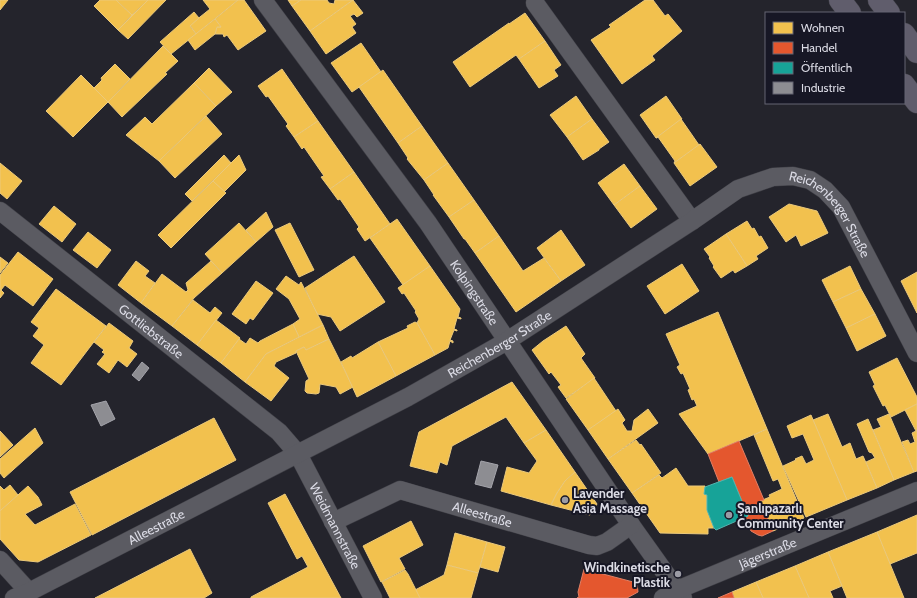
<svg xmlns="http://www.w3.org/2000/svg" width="917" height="598" font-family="Cabin,sans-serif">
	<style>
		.homes { fill: #f2c14e; stroke: #ebc97b }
		.shops { fill: #e4572e; stroke: #e17f65 }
		.public { fill: #17a398; stroke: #52b4af }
		.industry { fill: #8d8d92; stroke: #a4a4ab }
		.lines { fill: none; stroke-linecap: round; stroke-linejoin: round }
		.street-casing { stroke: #3f3f46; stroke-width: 19 }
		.highway-casing { stroke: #3f3f46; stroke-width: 23 }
		.street { stroke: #5b5b62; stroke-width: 18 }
		.highway { stroke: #605d6c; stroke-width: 22 }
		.poi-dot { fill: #9b9ba4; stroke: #171725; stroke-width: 1.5 }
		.labels { text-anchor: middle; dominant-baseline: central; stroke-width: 4; stroke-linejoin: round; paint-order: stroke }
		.street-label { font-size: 13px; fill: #dbdbe5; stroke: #171725 }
		.poi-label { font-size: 13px; font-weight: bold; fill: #dbdbe5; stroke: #171725; text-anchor: start }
	</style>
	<rect width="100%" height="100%" fill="#24242c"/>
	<g class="homes">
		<path d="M0 0H8L0 10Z"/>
		<path d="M100 0H116L132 15 118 30 94 6Z"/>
		<path d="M116 0H148L132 15Z"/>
		<path d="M148 0H166L128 39 118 30Z"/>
		<path d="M203 0H238L196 34 190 25 210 9Z"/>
		<path d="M238 0H244L266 31 238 50 227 35 224 37 223 34H215L217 27H221L215 19Z"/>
		<path d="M288 0H301L292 6Z"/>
		<path d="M301 0H327L329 3 334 4 335 0H353L310 31 292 6Z"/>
		<path d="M353 0 363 13 357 17 354 14 350 16 356 24 352 27 356 33 326 54 310 31Z"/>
		<path d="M645 0H653L665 16 668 14 682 31 652 56 655 60 622 84 591 40 611 27 609 25Z"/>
		<path d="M194 12 199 18 190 26 196 34 171 54 160 42Z"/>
		<path d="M525 13 545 41 519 59 516 55 470 87 453 62 509 23V24Z"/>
		<path d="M215 19 221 27H217L215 34 195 50 188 40Z"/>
		<path d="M545 41 561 65 554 70 558 76 539 88 519 59Z"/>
		<path d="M361 43 381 72 352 92 331 63Z"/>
		<path d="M163 46 178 61 165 73 167 74 122 117 108 102Z"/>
		<path d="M115 64 130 79 108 102 94 88 102 80 101 78Z"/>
		<path d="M209 68 232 92 216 106 194 83Z"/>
		<path d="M282 69 318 121 294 137 286 126 288 124 268 96 266 97 258 86Z"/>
		<path d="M383 70 422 126 398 143 359 87Z"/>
		<path d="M81 75 108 102 73 137 46 111Z"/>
		<path d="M194 83 216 106 159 161 126 135 145 117 152 124Z"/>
		<path d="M576 96 592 119 567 137 550 115Z"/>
		<path d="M666 96 682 119 656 138 640 115Z"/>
		<path d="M206 116 222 134 175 178 159 161Z"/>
		<path d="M592 119 609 142 599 149V150L583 160 567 137Z"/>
		<path d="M681 119 699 145 674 163 675 161 658 137 656 138Z"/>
		<path d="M318 121 354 172 330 189 321 177 324 176 304 147 302 149 294 137Z"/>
		<path d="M422 126 448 163 424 180 407 159 408 158 398 143Z"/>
		<path d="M700 144 717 167 690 186 674 163Z"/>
		<path d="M224 155 231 163 192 201 185 194Z"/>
		<path d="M239 155 246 170 224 192 213 181Z"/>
		<path d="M0 163 22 181 7 199 0 193Z"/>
		<path d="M448 163 474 200 449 217 433 195H434L424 180Z"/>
		<path d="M624 164 640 186 614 205 598 183Z"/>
		<path d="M354 172 390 224 365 241 357 229 359 227 340 199 338 200 330 189Z"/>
		<path d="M213 181 226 193 171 248 158 235Z"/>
		<path d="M640 186 657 209 631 228 614 205Z"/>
		<path d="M474 200 499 236 475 253 465 239H464L449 217Z"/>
		<path d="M789 204 817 211 828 233 801 246 796 235 786 242 769 217Z"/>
		<path d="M54 206 76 224 62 242 39 224Z"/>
		<path d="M266 212 273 227 256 242 246 230Z"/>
		<path d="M397 219 430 266 403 285 370 238Z"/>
		<path d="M747 221 752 229 754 228 759 237 761 236 768 248 756 256 758 259 747 266 726 234Z"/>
		<path d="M239 223 256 242 222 273 205 254Z"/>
		<path d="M290 223 314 270 299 277 275 230Z"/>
		<path d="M561 230 585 265 561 281 537 248Z"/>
		<path d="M88 232 111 250 97 268 73 250Z"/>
		<path d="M726 234 747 266 735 273 733 270 721 278 713 267 714 266 709 258 710 257 704 249Z"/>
		<path d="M499 236 523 271 544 258 561 281 516 312 475 253Z"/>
		<path d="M18 252 53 279 33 306 5 285 1 290 4 293 0 298V275Z"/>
		<path d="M354 256 385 302 340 331 331 317 317 314 305 288Z"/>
		<path d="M0 257 8 263 0 273Z"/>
		<path d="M136 261 149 271 145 276 155 283 141 303 118 285Z"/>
		<path d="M211 261 222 273 194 298 172 326 141 303 162 274 186 292 188 290 186 283Z"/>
		<path d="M682 264 699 291 665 314 647 286Z"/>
		<path d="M430 266 460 309 458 317 461 318V319L457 318 454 329 457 330V331L454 330 450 340 453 341V343L450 341 448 348 435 355 417 323 419 319 415 312 416 311 404 293 402 294 398 288Z"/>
		<path d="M850 266 861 289 833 302 822 280Z"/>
		<path d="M917 272V313L901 281Z"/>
		<path d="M286 276 299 285 301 282 323 325 299 337 293 324 300 319 289 299 276 289Z"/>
		<path d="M256 281 273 293 253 320 250 318 246 324 232 314Z"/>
		<path d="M56 289 106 326 61 385 31 363 44 345 33 336 39 328 31 322Z"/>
		<path d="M861 289 875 314 846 328 833 302Z"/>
		<path d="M193 300 210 313 215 307 222 313 197 345 172 326Z"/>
		<path d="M718 312 767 429 708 454 679 414 697 406 694 399 692 400 688 390 690 389 683 373 681 374 677 367 680 365 666 334Z"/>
		<path d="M875 314 886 336 857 351 846 328Z"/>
		<path d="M216 320 240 338 221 363 197 345Z"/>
		<path d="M415 322 417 323 435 355 396 376 378 342 408 328 407 326Z"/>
		<path d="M109 323 133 341 129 348 137 354 127 367 118 360 109 373 97 364 105 354 102 352 104 350 94 342Z"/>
		<path d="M293 324 299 337 266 354 245 382 221 363 239 339 246 344 250 338 258 343 260 341Z"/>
		<path d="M323 325 329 339 306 350 304 347 296 351V353L276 362 274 366 289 378 271 401 245 382 266 354Z"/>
		<path d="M566 326 585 354 581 358 595 378 566 398 558 387 561 385 551 372 549 374 532 350 543 341Z"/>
		<path d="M329 339 353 387 340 394 336 387 320 384 319 393 316 394 307 393 305 391 306 381 309 379 296 351 304 347 306 350Z"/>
		<path d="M378 342 396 376 357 397 341 362 351 356 352 358Z"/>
		<path d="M897 358 917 397V404L891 417 885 405 883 406 873 386 875 385 869 372Z"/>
		<path d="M594 378 616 411 588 430 566 399Z"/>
		<path d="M512 382 546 430 524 443 506 417 452 446 447 465 440 462 437 473 410 466 419 432Z"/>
		<path d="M917 404V431H916L905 410Z"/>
		<path d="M618 409 625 420 622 423 627 431H632L634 420 648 409 658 423 608 459 588 430Z"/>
		<path d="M828 414 842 447 850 443 856 459 863 456 877 488 847 500 813 420Z"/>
		<path d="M889 414 914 472 894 480 873 430 881 427 877 419Z"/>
		<path d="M811 415 847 500 806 517 783 466 796 460 795 459 802 456 806 464 814 460 803 434 792 438 787 426Z"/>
		<path d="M214 418 236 460 92 535 70 492Z"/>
		<path d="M868 419 894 480 877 488 866 462 875 458 872 453 869 452 857 424Z"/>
		<path d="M35 428 43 443 4 478 0 473V459Z"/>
		<path d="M767 429 804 518 773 531 760 501 770 497 769 495 782 489 778 479 773 481 754 435Z"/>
		<path d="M546 430 575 472 565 481 557 493 551 505 501 491 507 467 529 473 537 461 524 443Z"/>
		<path d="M0 431 13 445 0 457Z"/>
		<path d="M916 431H917V471L914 472 902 442 908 440 910 444 915 442 912 433Z"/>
		<path d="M636 440 640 445 641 444 661 473 632 493 608 459Z"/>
		<path d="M676 468 688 486H705L704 494 707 495V510L714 528H708V534L660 533 632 493 659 475 662 478Z"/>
		<path d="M575 472 597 504 590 515 551 505 557 493 565 481Z"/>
		<path d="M10 485 18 495 0 511V486L4 490Z"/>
		<path d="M28 486 38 497 42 505 25 514 35 525 75 504 91 535 38 562 19 560 0 539V511Z"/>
		<path d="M285 494 341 598H251V597L308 567 302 556 297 559 268 503Z"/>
		<path d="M917 515V553L890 564 877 532Z"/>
		<path d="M411 521 423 545 399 558 405 569 381 582 363 546Z"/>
		<path d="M877 532 904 598H847L828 552Z"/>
		<path d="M455 533 487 542 478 573 447 565Z"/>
		<path d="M487 542 505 547 498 572 480 567Z"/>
		<path d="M190 549 212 593 204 598H95Z"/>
		<path d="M828 552 842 586 830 591 833 598H809L795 566Z"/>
		<path d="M447 565 478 573 471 598H420L415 590 444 575Z"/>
		<path d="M795 566 809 598H763L756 582Z"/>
		<path d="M405 570 408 574 420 598H390L382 582Z"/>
		<path d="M756 582 763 598H734L732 592Z"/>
	</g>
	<g class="shops">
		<path d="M739 441 764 500 760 501 773 531 762 536 758 535 751 531 745 518 748 516 732 477 719 482 708 454Z"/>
		<path d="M584 569 637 583 638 592 627 598H577L579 597 578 592Z"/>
		<path d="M732 592 734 598H718Z"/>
	</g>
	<path class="public" d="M732 477 748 516 716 530 714 528 707 510V495L704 494 705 487Z"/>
	<g class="industry">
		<path d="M142 362 149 368 139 381 132 375Z"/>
		<path d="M106 401 115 419 101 426 91 405Z"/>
		<path d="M481 461 498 465 491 488 475 484Z"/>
	</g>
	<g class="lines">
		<defs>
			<g id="street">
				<path id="s1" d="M263 0 428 223 631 525 683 598"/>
				<path d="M535 3 692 221"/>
				<path id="s2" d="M0 211 279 432 298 454 373 598"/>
				<path id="s3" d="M333 522 400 490 589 545 597 546 607 542 631 525"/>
				<path d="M0 560 29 592"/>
				<path id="s4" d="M14 598 29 592 408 397 507 341 692 221 738 189 773 177 793 176 810 180 825 190 841 207 917 353"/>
				<path id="s5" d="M663 598 677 590 917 491"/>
			</g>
			<g id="highway">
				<path d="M840 0 850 13"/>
				<path d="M879 0 889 13"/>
				<path d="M904 34 917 52"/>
				<path d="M904 85 917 102"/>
			</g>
		</defs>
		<use href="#street" class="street-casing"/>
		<use href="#highway" class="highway-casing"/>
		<use href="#street" class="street"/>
		<use href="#highway" class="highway"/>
	</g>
	<g class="poi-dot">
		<circle cx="565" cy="500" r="4"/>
		<circle cx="729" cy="515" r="4"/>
		<circle cx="678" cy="574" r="4"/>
	</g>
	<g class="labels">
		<g class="street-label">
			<text stroke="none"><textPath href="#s4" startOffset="945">Reichenberger Straße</textPath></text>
			<text stroke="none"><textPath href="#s1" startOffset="361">Kolpingstraße</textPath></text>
			<text stroke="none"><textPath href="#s2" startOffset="193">Gottliebstraße</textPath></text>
			<text stroke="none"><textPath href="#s4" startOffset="548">Reichenberger Straße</textPath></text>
			<text stroke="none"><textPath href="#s3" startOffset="160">Alleestraße</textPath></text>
			<text stroke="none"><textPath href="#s2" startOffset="466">Weidmannstraße</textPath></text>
			<text stroke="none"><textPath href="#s4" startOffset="159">Alleestraße</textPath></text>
			<text stroke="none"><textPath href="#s5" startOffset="114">Jägerstraße</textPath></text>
		</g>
		<g class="poi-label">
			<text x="573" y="493">Lavender<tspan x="573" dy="15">Asia Massage</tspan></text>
			<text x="737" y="508">Şanlıpazarlı<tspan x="737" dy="15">Community Center</tspan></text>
			<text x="670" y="567" text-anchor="end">Windkinetische<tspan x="670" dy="15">Plastik</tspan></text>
		</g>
	</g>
	<rect x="765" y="12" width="140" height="92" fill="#171725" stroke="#656572"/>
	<rect x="773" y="22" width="20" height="12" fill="#f2c14e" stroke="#656572"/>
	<text x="801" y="32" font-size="12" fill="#dbdbe5">Wohnen</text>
	<rect x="773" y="42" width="20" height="12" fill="#e4572e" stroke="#656572"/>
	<text x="801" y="52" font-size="12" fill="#dbdbe5">Handel</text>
	<rect x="773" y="62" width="20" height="12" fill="#17a398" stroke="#656572"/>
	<text x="801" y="72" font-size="12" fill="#dbdbe5">Öffentlich</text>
	<rect x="773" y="82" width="20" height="12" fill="#8d8d92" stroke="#656572"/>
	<text x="801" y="92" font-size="12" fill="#dbdbe5">Industrie</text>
</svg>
